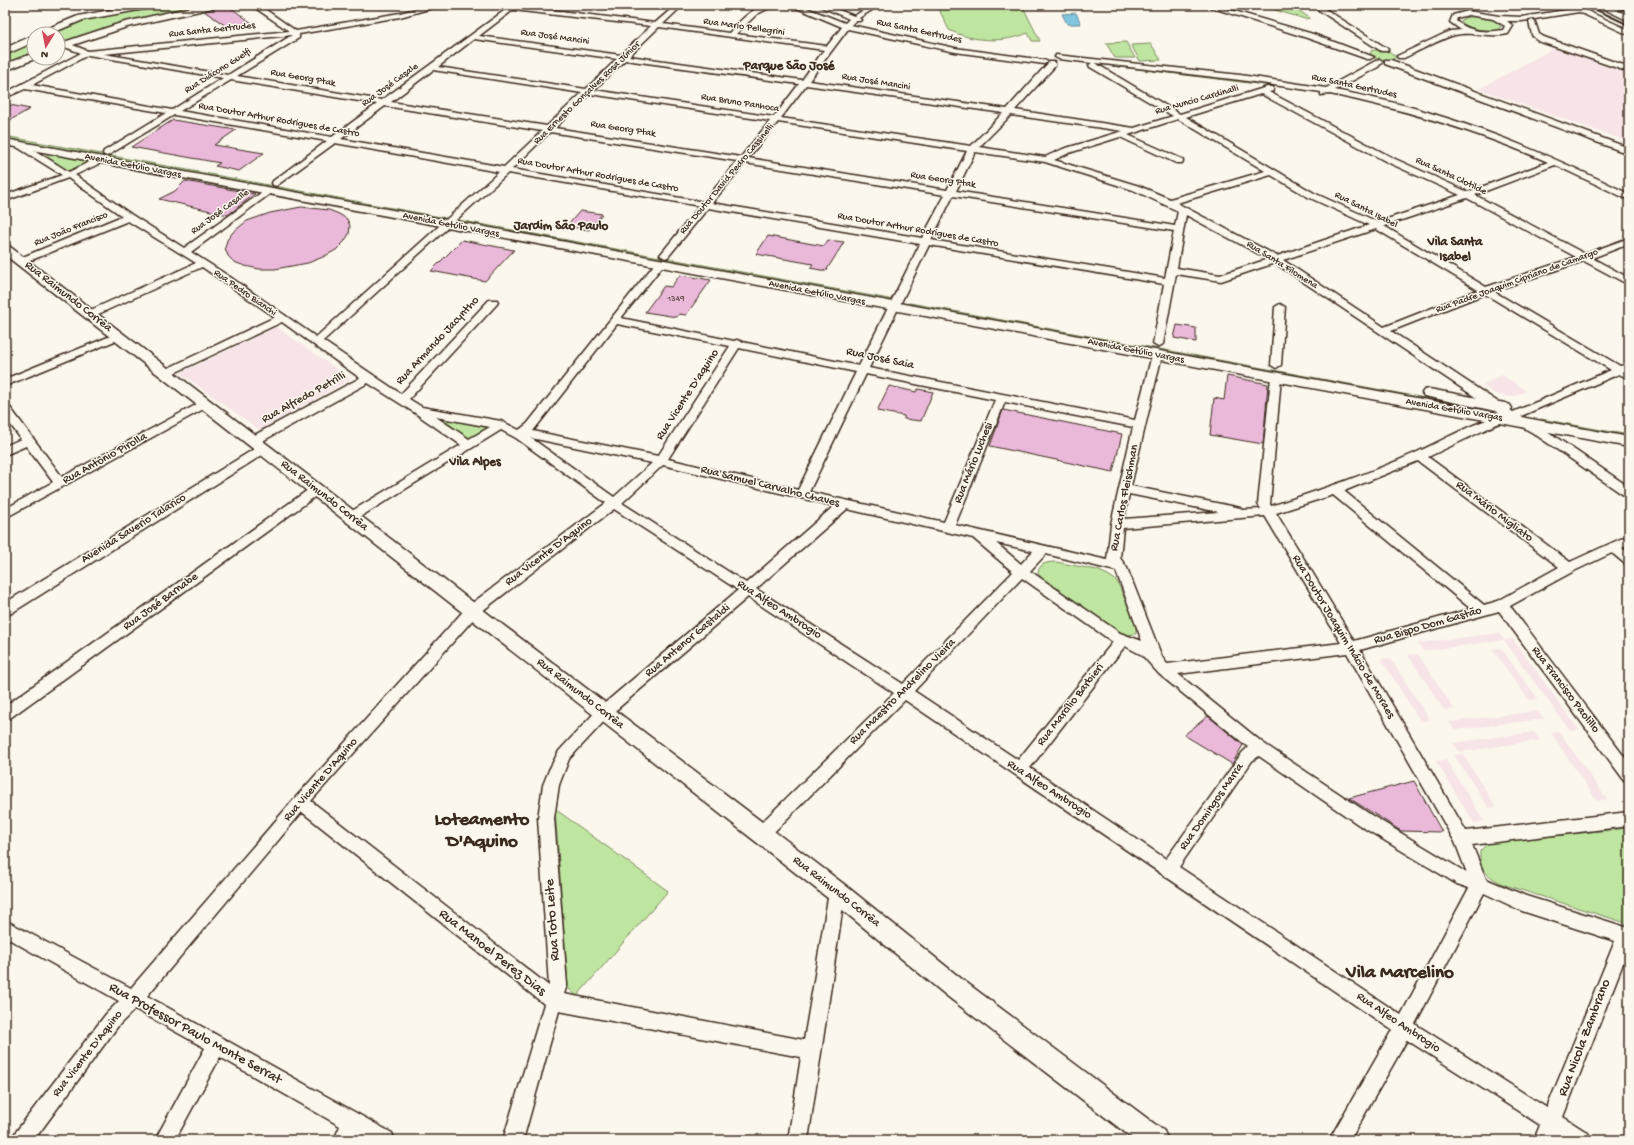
<svg xmlns="http://www.w3.org/2000/svg" width="1634" height="1145" font-family="'Gochi Hand',sans-serif">
	<style>
		.built { fill: #f6e4e7 }
		.green { fill: #bfe6a1; stroke: #7d8860 }
		.water { fill: #80c6e1; stroke: #648893 }
		.building { fill: #eab9da; stroke: #3b2a1e }
		.lines { fill: none; stroke-linecap: round; stroke-linejoin: round }
		.minor-casing { stroke: #3b2a1e; stroke-width: 3 }
		.major-casing { stroke: #3b2a1e; stroke-width: 3 }
		.minor { fill: #fbf7ec; fill-rule: evenodd }
		.major { fill: #fbf7ec; fill-rule: evenodd }
		.rail { stroke: #3b2a1e; stroke-width: 2 }
		.labels { text-anchor: middle; dominant-baseline: central; stroke-width: 3; stroke-linejoin: round; paint-order: stroke }
		.far-number-label { font-size: 9px; fill: #674e4d }
		.far-street-label { font-size: 10px; fill: #3b2a1e; stroke: #fbf7ec }
		.street-label { font-size: 12px; fill: #3b2a1e; stroke: #fbf7ec }
		.far-district-label { font-size: 13px; font-weight: bold; fill: #3b2a1e; stroke: #fbf7ec }
		.neighbourhood-label { font-size: 13px; font-weight: bold; fill: #3b2a1e; stroke: #fbf7ec }
		.near-street-label { font-size: 14px; fill: #3b2a1e; stroke: #fbf7ec }
		.near-district-label { font-size: 19px; font-weight: bold; fill: #3b2a1e; stroke: #fbf7ec }
	</style>
	<rect width="100%" height="100%" fill="#fbf7ec"/>
	<filter id="ink" filterUnits="userSpaceOnUse"><feTurbulence type="fractalNoise" baseFrequency=".025" numOctaves="2"/><feDisplacementMap in="SourceGraphic" scale="8" xChannelSelector="R" yChannelSelector="G"/><feConvolveMatrix kernelMatrix="1 2 1 2 8 2 1 2 1" color-interpolation-filters="sRGB"/></filter>
	<g filter="url(#ink)">
		<g class="built">
			<path d="M1554 48 1629 74V142L1479 89Z"/>
			<path d="M276 327 351 379 260 430 180 373Z"/>
			<path d="M1502 375 1510 380 1526 391 1513 397 1495 394 1482 385Z"/>
			<path d="M1499 633 1504 640 1513 639 1579 730 1570 731 1504 640 1423 651 1418 643Z"/>
			<path d="M1501 648 1538 699 1529 700 1492 649Z"/>
			<path d="M1418 654 1454 709 1444 710 1408 655Z"/>
			<path d="M1390 658 1430 720 1420 721 1381 659Z"/>
			<path d="M1538 711 1544 719 1454 730 1449 722Z"/>
			<path d="M1534 732 1540 740 1460 752 1453 743Z"/>
			<path d="M1559 732 1607 799 1597 801 1551 733Z"/>
			<path d="M1463 754 1496 807 1489 808 1454 755Z"/>
			<path d="M1446 760 1484 821 1474 823 1436 761Z"/>
		</g>
		<g class="green">
			<path d="M152 5H212L124 25 58 47V34H43L82 19Z"/>
			<path d="M937 5H1022L1040 41H1032L1028 33C1004 43 973 42 949 30Z"/>
			<path d="M1258 5H1290L1310 18 1305 19Z"/>
			<path d="M1469 17C1479 16 1495 17 1501 27 1492 35 1468 31 1461 21L1464 18Z"/>
			<path d="M34 38V56L5 67V52Z"/>
			<path d="M1126 42 1135 58H1115L1106 43Z"/>
			<path d="M1151 44 1161 60 1140 61 1131 45Z"/>
			<path d="M1374 50 1389 51 1396 57C1389 63 1377 60 1370 55L1371 51Z"/>
			<path d="M1094 62 1267 82 1269 84 1265 85 1096 64Z"/>
			<path d="M5 136 446 218 447 219 5 139Z"/>
			<path d="M49 153 85 159 86 162 76 169 67 171 46 156Z"/>
			<path d="M458 220 889 299 891 300 890 302 456 222Z"/>
			<path d="M910 303 1490 410 1494 413 904 305 903 304Z"/>
			<path d="M447 416 485 426 487 428 470 439 468 438 443 420 444 417Z"/>
			<path d="M1541 419 1629 435V440L1537 421Z"/>
			<path d="M1056 562 1097 570 1108 575 1117 581 1136 625V634L1126 635 1117 633 1043 580 1038 573C1039 563 1048 562 1056 562Z"/>
			<path d="M555 809 668 891 577 996 569 989 568 985Z"/>
			<path d="M1629 828V924L1502 884C1486 874 1479 871 1480 851L1488 843Z"/>
		</g>
		<path class="water" d="M1076 13 1081 24H1067L1062 14Z"/>
		<g class="building">
			<path d="M227 5 256 26 229 28 204 11Z"/>
			<path d="M5 104 30 109 5 123Z"/>
			<path d="M173 120 236 130 214 145 264 153 239 171 215 166 220 163 131 147Z"/>
			<path d="M185 181 255 194 228 215 159 199 175 191Z"/>
			<path d="M301 207 329 210 339 214 347 219 350 226 349 234 344 242 336 250 323 257 308 263 275 269H259L245 266 234 262 228 256 225 248 227 240 233 232 247 221 270 213Z"/>
			<path d="M580 211 602 214 589 230 567 226Z"/>
			<path d="M768 236 824 246 828 240 844 242 826 271 810 268 813 264 756 254Z"/>
			<path d="M462 240 514 250 485 281 431 271Z"/>
			<path d="M680 275 711 280 686 315 679 314 677 317 645 312 664 286 671 287Z"/>
			<path d="M1177 325 1196 328V342L1174 338Z"/>
			<path d="M1227 376 1268 384 1263 444 1210 435 1214 398 1224 400Z"/>
			<path d="M889 386 916 392 918 389 933 392 921 421 904 419V416L877 411Z"/>
			<path d="M1003 410 1122 434 1113 472 990 446Z"/>
			<path d="M1208 716 1243 745 1232 764 1184 735Z"/>
			<path d="M1414 781 1442 832 1401 831 1349 798Z"/>
		</g>
		<g class="lines">
			<defs>
				<g id="minor">
					<path d="M251 5H259L296 31 400 13 432 5H443L400 17 299 34V38L237 76 382 100 512 5 655 23 676 5H683L663 24 729 33C744 17 753 5 776 5L757 14 736 34 827 46 842 27 790 5H799L845 23 849 19 817 5H826L854 16 872 5H880L859 18 861 20 860 21H855L851 25 955 48 1044 60 1048 62 1044 64 955 52 848 29 809 81 1007 109 1049 62H1055V66L1015 110 1134 128 1173 116 1090 67 1089 65 1092 63 1059 59 1055 57 1056 55 1240 75 1326 88 1379 59 1383 61 1378 67 1335 90C1365 96 1395 102 1424 111 1495 132 1563 161 1629 194V200L1555 165 1475 195 1585 254 1629 238V244L1592 258 1629 278V285L1584 261 1493 291 1620 366 1624 365 1629 367 1627 370 1629 371V379L1619 374 1521 416 1541 427 1629 487V497L1625 496 1533 433 1510 420 1497 424 1428 457 1570 562 1629 535V544L1622 548 1629 553V565L1624 563 1612 553 1574 571 1510 606 1629 763V782L1624 780 1499 611 1360 650 1466 831 1629 812V826L1472 845 1486 879 1526 896 1629 928V948L1563 1117 1588 1133 1591 1140H1564L1556 1135 1554 1140H1534L1540 1125 1407 1040 1350 1140H1329L1392 1030 905 700 767 839 761 841 755 839 753 834 755 829 894 693 748 597 609 716 569 759 559 785 554 818 567 985 564 994 804 1040 829 892 831 887 837 884 843 887 845 892 808 1140H788L801 1057 559 1011 523 1140H503L544 1004 302 812 147 996 392 1133 395 1140H365L356 1135 354 1140H334L340 1126 220 1057 175 1140H155L205 1048 135 1009 118 1026 34 1140H12L15 1133 106 1014 119 1001 5 937V920L131 988 296 797 467 607 606 503 516 438 501 430 355 520 351 521 347 520 345 517 347 514 461 445 415 413 368 383 257 444H249L247 441 249 438 360 378 282 322 170 375H162L161 373 162 371 275 317 202 267 94 316H86L85 314 86 312 196 263 128 221 24 263H18L16 261 18 259 122 216 68 178 5 201V195L62 175 17 147 16 145 17 143H23L69 172 97 158H103L104 160 103 162 75 175 132 215 184 248 268 188 272 191 271 193 191 252 230 277 316 337 499 172 335 143 276 186 273 185 272 183 273 181 327 141 174 115 107 156 104 155 103 153 104 151 166 113 25 89 5 98V93L81 53 62 46V42H65L88 51 289 31ZM513 10 651 26 621 55 479 36ZM659 27 824 50 802 80 629 56ZM292 35 228 75 104 54ZM474 39 617 59 586 89 438 67ZM88 55 223 78 172 110 32 85ZM625 60 799 84 774 117 594 90ZM1095 63 1240 80 1321 92V95L1330 94C1407 110 1476 131 1548 162L1468 192 1393 158 1269 92 1273 91V87H1267L1180 114ZM433 70 582 93 547 126 391 102ZM231 80 377 104 332 137 180 111ZM806 85 1003 113 971 146 781 118ZM590 94 770 121 741 157 555 128ZM1261 94 1387 162 1460 195 1378 222 1314 193 1186 117ZM385 106 542 131 504 167 341 139ZM1011 115 1123 131 1063 149 1045 157 979 147ZM1178 119 1265 171 1170 199 1139 186 1054 160 1069 153 1120 137 1176 163H1182L1183 161 1182 159 1128 135ZM778 122 967 151 947 190 748 158ZM550 132 737 161 704 202 512 169ZM975 152 1045 162 1133 190 1178 211 1175 226 956 191ZM745 163 945 195 922 238 712 203ZM508 173 700 206 660 255 665 258 668 257 708 208 920 244 859 366 742 342 737 340 734 341 621 318 665 263 660 260 657 261 527 424 519 430 501 421 422 407 409 399 497 304 498 302 497 300H489L401 394 323 341ZM1271 175 1308 197 1369 225 1277 256 1177 203ZM953 196 1174 231 1165 278 931 240ZM1467 198 1576 257 1486 287 1384 226ZM1186 215 1268 259 1220 275 1177 268ZM1376 229 1478 290 1384 327 1283 260ZM929 245 1164 284 1153 344 1158 347 1163 344 1176 274 1221 281 1275 263 1502 415C1472 423 1444 440 1415 453 1368 474 1320 490 1271 506L1270 504 1281 377 1276 374 1271 377 1258 504 1261 509 1242 510 1240 508 1236 507 1131 486 1162 355 1161 353 1157 352 1152 355 1135 420 869 368ZM1485 294 1611 370 1513 412 1391 331ZM617 324 730 346 658 456 533 431ZM739 348 856 372 798 490 668 459ZM866 374 995 400 944 522 809 492ZM1005 402 1133 427 1111 524 1107 560 955 525ZM436 417 490 427 469 439ZM531 438 652 463 614 497ZM1418 461 1559 567 1498 601 1484 605 1344 491ZM663 465 834 506 746 583 622 503ZM1129 494 1219 512 1124 519ZM1333 495 1471 609 1354 641 1276 513ZM614 509 738 590 599 708 559 751 549 770 543 785 538 818 549 986 311 801 477 615ZM847 509 973 538 1013 572 903 684 756 589ZM1265 516 1341 643 1167 664 1162 657 1127 568 1120 558 1123 528ZM996 543 1033 551 1021 564ZM1046 554 1116 571 1142 641 1120 633 1030 571ZM1022 578 1113 642 1018 760 914 691ZM1125 646 1142 655 1159 674 1248 747 1242 753 1166 859 1030 768ZM1347 653 1455 842 1467 873 1371 815 1263 743 1178 674ZM1259 756 1359 825 1457 884 1469 888 1401 1015 1179 867 1252 761ZM1484 893 1522 911 1615 941 1547 1108 1415 1024Z"/>
					<path d="M1204 5H1214L1313 34 1374 57 1370 59H1367L1307 38Z"/>
					<path d="M1311 5H1319L1388 49 1387 51H1381Z"/>
					<path d="M1568 5H1574L1629 30V35L1579 12 1522 21H1507L1513 26 1508 34C1490 38 1473 31 1455 35 1442 38 1417 52 1404 58H1398L1397 56 1450 31 1461 30 1450 22 1453 15 1468 11 1499 16 1522 17 1572 9 1569 7ZM1468 15 1493 19 1505 26 1503 30C1486 33 1470 32 1456 21L1457 18Z"/>
					<path d="M1598 5H1606L1610 7 1629 5V8L1616 10 1629 16V21L1606 10Z"/>
					<path d="M1532 20 1535 22 1539 34 1544 37 1629 67V72L1538 41 1532 35 1529 22Z"/>
					<path d="M1385 60H1391L1629 148V154L1385 64Z"/>
					<path d="M1280 304 1285 307 1281 365 1276 368 1271 365 1275 307Z"/>
					<path d="M118 333 123 336 122 338 5 386V379Z"/>
					<path d="M205 400 209 402 211 404 209 406 5 518V509L53 482 26 446 5 455V446L21 439 5 417V405L9 406 62 477Z"/>
					<path d="M263 445 267 446 269 449 267 452 10 614 5 615V603L259 446Z"/>
					<path d="M316 486 320 487 322 490 320 493 10 718 5 720V706L312 487Z"/>
				</g>
				<g id="major">
					<path d="M136 5H154L150 8 83 20 50 34H37L39 32 78 16Z"/>
					<path d="M201 5H217L213 8 127 27 58 50V44L121 23Z"/>
					<path d="M34 35V42L5 55V48Z"/>
					<path d="M34 53V58H37L5 71V64Z"/>
					<path d="M5 139 1629 437V447L5 145Z"/>
					<path d="M5 245 9 246 478 606 845 885 963 980 1164 1131 1168 1140H1135L947 996 829 899 5 255Z"/>
					<path d="M1429 389 1505 403 1510 405 1512 408 1510 411 1505 413 1424 396 1422 393 1424 390Z"/>
				</g>
			</defs>
			<use href="#minor" class="minor-casing"/>
			<use href="#major" class="major-casing"/>
			<use href="#minor" class="minor"/>
			<use href="#major" class="major"/>
			<path class="rail" d="M1586 5 1629 25"/>
		</g>
	</g>
	<g class="labels">
		<g class="far-number-label">
			<text x="676" y="299">1349</text>
		</g>
		<g class="far-street-label">
			<text transform="translate(744 27) rotate(8)">Rua Mario Pellegrini</text>
			<text transform="translate(212 30) rotate(-6)">Rua Santa Gertrudes</text>
			<text transform="translate(919 31) rotate(12)">Rua Santa Gertrudes</text>
			<text transform="translate(555 37) rotate(8)">Rua José Mancini</text>
			<text transform="translate(218 71) rotate(-32)">Rua Diácono Guelfi</text>
			<text transform="translate(303 78) rotate(10)">Rua Georg Ptak</text>
			<text transform="translate(876 82) rotate(9)">Rua José Mancini</text>
			<text transform="translate(390 85) rotate(-36)">Rua José Casale</text>
			<text transform="translate(1354 86) rotate(12)">Rua Santa Gertrudes</text>
			<text transform="translate(587 93) rotate(-44)">Rua Ernesto Gonçalves Rosa Júnior</text>
			<text transform="translate(1197 100) rotate(-16)">Rua Nuncio Cardinalli</text>
			<text transform="translate(740 103) rotate(9)">Rua Bruno Panhoca</text>
			<text transform="translate(279 120) rotate(10)">Rua Doutor Arthur Rodrigues de Castro</text>
			<text transform="translate(623 129) rotate(9)">Rua Georg Ptak</text>
			<text transform="translate(133 166) rotate(11)">Avenida Getúlio Vargas</text>
			<text transform="translate(598 175) rotate(10)">Rua Doutor Arthur Rodrigues de Castro</text>
			<text transform="translate(1451 176) rotate(25)">Rua Santa Clotilde</text>
			<text transform="translate(727 179) rotate(-50)">Rua Doutor David Pedro Cassinelli</text>
			<text transform="translate(943 180) rotate(9)">Rua Georg Ptak</text>
			<text transform="translate(1366 210) rotate(27)">Rua Santa Isabel</text>
			<text transform="translate(220 212) rotate(-36)">Rua José Casalle</text>
			<text transform="translate(451 225) rotate(11)">Avenida Getúlio Vargas</text>
			<text transform="translate(71 229) rotate(-22)">Rua João Francisco</text>
			<text transform="translate(918 230) rotate(10)">Rua Doutor Arthur Rodrigues de Castro</text>
			<text transform="translate(1282 265) rotate(32)">Rua Santa Filomena</text>
			<text transform="translate(1517 281) rotate(-20)">Rua Padre Joaquim Cipriano de Camargo</text>
			<text transform="translate(245 293) rotate(35)">Rua Pedro Bianchi</text>
			<text transform="translate(817 293) rotate(11)">Avenida Getúlio Vargas</text>
			<text transform="translate(1136 351) rotate(11)">Avenida Getúlio Vargas</text>
			<text transform="translate(1454 410) rotate(10)">Avenida Getúlio Vargas</text>
		</g>
		<g class="street-label">
			<text transform="translate(68 297) rotate(38)">Rua Raimundo Corrêa</text>
			<text transform="translate(438 341) rotate(-47)">Rua Armando Jacyntho</text>
			<text transform="translate(880 359) rotate(12)">Rua José Saia</text>
			<text transform="translate(688 395) rotate(-57)">Rua Vicente D'aquino</text>
			<text transform="translate(304 398) rotate(-29)">Rua Alfredo Petrilli</text>
			<text transform="translate(105 459) rotate(-29)">Rua Antônio Pirolla</text>
			<text transform="translate(974 463) rotate(-68)">Rua Mário Luchesi</text>
			<text transform="translate(770 487) rotate(14)">Rua Samuel Carvalho Chaves</text>
			<text transform="translate(324 496) rotate(38)">Rua Raimundo Corrêa</text>
			<text transform="translate(1125 498) rotate(-79)">Rua Carlos Fleischman</text>
			<text transform="translate(1494 512) rotate(37)">Rua Mário Migliato</text>
			<text transform="translate(134 529) rotate(-32)">Avenida Saverio Talarico</text>
			<text transform="translate(549 552) rotate(-37)">Rua Vicente D'Aquino</text>
			<text transform="translate(161 602) rotate(-36)">Rua José Barnabe</text>
			<text transform="translate(779 610) rotate(33)">Rua Alfeo Ambrogio</text>
			<text transform="translate(1428 626) rotate(-16)">Rua Bispo Dom Gastão</text>
			<text transform="translate(1343 637) rotate(59)">Rua Doutor Joaquim Inácio de Moraes</text>
			<text transform="translate(688 641) rotate(-40)">Rua Antenor Gastaldi</text>
			<text transform="translate(1565 690) rotate(53)">Rua Francisco Paolillo</text>
			<text transform="translate(903 692) rotate(-45)">Rua Maestro Andrelino Vieira</text>
			<text transform="translate(580 694) rotate(38)">Rua Raimundo Corrêa</text>
			<text transform="translate(1071 705) rotate(-52)">Rua Marcílio Barbieri</text>
			<text transform="translate(321 780) rotate(-49)">Rua Vicente D'Aquino</text>
			<text transform="translate(1049 790) rotate(33)">Rua Alfeo Ambrogio</text>
			<text transform="translate(1212 807) rotate(-55)">Rua Domingos Marra</text>
			<text transform="translate(836 892) rotate(38)">Rua Raimundo Corrêa</text>
			<text transform="translate(1398 1023) rotate(34)">Rua Alfeo Ambrogio</text>
			<text transform="translate(88 1054) rotate(-52)">Rua Vicente D'Aquino</text>
		</g>
		<g class="far-district-label">
			<text x="789" y="66">Parque São José</text>
			<text x="561" y="226">Jardim São Paulo</text>
			<text x="1455" y="242">Vila Santa<tspan x="1455" dy="15">Isabel</tspan></text>
		</g>
		<g class="neighbourhood-label">
			<text x="475" y="462">Vila Alpes</text>
		</g>
		<g class="near-street-label">
			<text transform="translate(553 920) rotate(-94)">Rua Toto Leite</text>
			<text transform="translate(492 953) rotate(38)">Rua Manoel Perez Dias</text>
			<text transform="translate(195 1034) rotate(29)">Rua Professor Paulo Monte Serrat</text>
			<text transform="translate(1585 1038) rotate(-69)">Rua Nicola Zambrano</text>
		</g>
		<g class="near-district-label">
			<text x="482" y="820">Loteamento<tspan x="482" dy="22">D'Aquino</tspan></text>
			<text x="1400" y="973">Vila Marcelino</text>
		</g>
	</g>
	<rect width="1634" height="1145" fill="none" stroke="#fbf7ec" stroke-width="20"/>
	<rect x="10" y="10" width="1614" height="1125" fill="none" stroke="#3b2a1e" stroke-width="1.5" filter="url(#ink)"/>
	<g transform="translate(46 46) rotate(190)"><circle r="19" fill="#fbf7ec" stroke="#aea59a"/>
	<path d="M0-3L7 15L0 10L-7 15Z" fill="#d1495b"/>
	<text y="-6" font-size="11" font-weight="bold" text-anchor="middle" fill="#3b2a1e">N</text>
	</g>
</svg>
